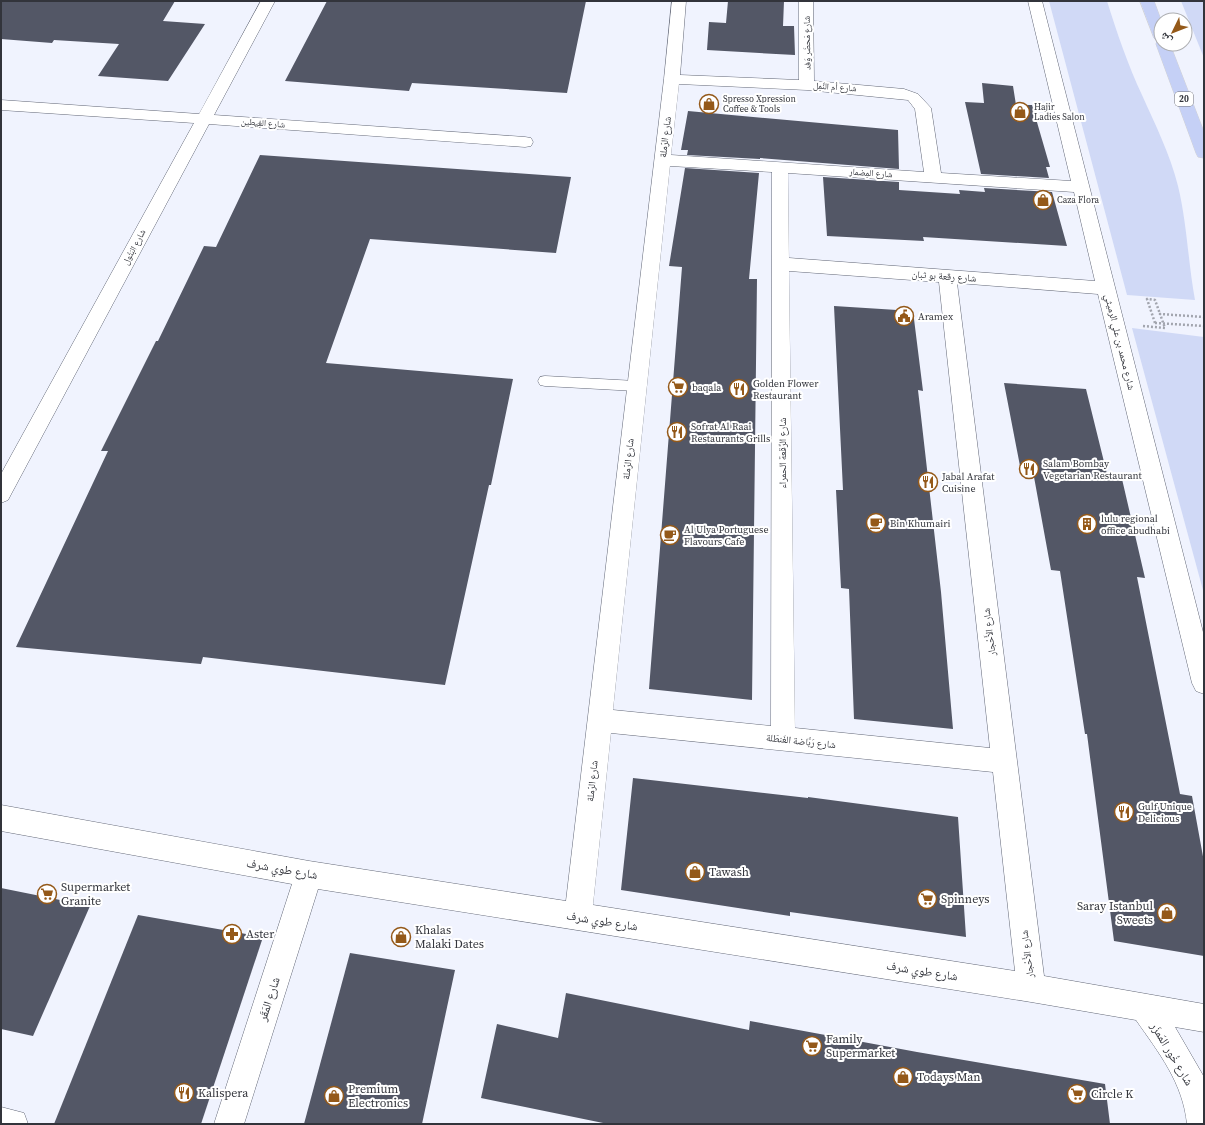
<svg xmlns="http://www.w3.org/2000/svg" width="1205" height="1125" font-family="'Source Serif 4','Noto Naskh Arabic',serif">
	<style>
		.green { fill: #d0d9f6 }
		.building { fill: #535766 }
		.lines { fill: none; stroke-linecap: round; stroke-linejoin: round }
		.service-casing { stroke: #636877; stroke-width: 1 }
		.minor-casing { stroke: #636877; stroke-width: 1 }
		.primary-casing { stroke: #d2d2d4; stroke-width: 1 }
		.path { stroke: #a2a5ae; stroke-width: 2.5; stroke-dasharray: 2 2; stroke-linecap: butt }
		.service { fill: #fff; fill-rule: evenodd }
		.minor { fill: #fff; fill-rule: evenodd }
		.primary { fill: #c5d0f6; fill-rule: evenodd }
		.path-bridge { stroke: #a2a5ae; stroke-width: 2.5; stroke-dasharray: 2 2; stroke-linecap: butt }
		.labels { text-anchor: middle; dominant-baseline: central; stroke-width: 4; stroke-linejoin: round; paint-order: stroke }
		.far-street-label { font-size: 9px; fill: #32343b; stroke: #fff }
		.far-poi-label { font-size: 9px; fill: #32343b; stroke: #fff; text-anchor: start }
		.shield { fill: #fff; stroke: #707176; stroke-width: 1 }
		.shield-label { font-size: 9px; font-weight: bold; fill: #32343b }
		.street-label { font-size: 10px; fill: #32343b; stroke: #fff }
		.poi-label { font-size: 10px; fill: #32343b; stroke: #fff; text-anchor: start }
		.near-street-label { font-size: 12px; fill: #32343b; stroke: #fff }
		.near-poi-label { font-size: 12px; fill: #32343b; stroke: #fff; text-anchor: start }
	</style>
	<rect width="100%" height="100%" fill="#f0f3fe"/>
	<g class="green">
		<path d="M1049 1H1107C1117 33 1128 65 1142 95 1155 124 1170 154 1178 186 1187 223 1188 262 1195 300L1127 295Z"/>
		<path d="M1181 1H1204V58Z"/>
		<path d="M1132 328 1204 337V594Z"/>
	</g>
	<g class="building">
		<path d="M1 1H175L163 21 205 24 168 81 98 76 119 44 54 40 52 43 1 39Z"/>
		<path d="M327 1H586L567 93 412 83 409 91 285 81Z"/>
		<path d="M728 1H784L783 26H794L795 55 707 50 709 22 726 23Z"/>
		<path d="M982 83 1013 86 1016 105H1032L1050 167H1046L1049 178 981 174 965 102 984 103Z"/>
		<path d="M688 111 898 130 899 169 760 158V159L687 155 688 150H681Z"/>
		<path d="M260 155 571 177 556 253 370 239 326 363 513 379 491 485H489L445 685 203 657 201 664 16 647 108 451H101L156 341H158L204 246 216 247Z"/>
		<path d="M685 168 759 173 749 279H757L752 700 649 689 682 267 669 266Z"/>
		<path d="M823 177 899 182V190L960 194 959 190 985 192 984 188 1052 192 1067 246 923 237 924 241 827 236Z"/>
		<path d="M834 306 913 311 923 391 918 390 941 592 953 729 854 719 849 589 841 588 836 490H843Z"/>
		<path d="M1004 383 1086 389 1108 478 1122 479 1145 578 1137 577 1180 794 1192 796 1204 862V956L1114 941 1087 734H1085L1060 571 1051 570 1032 466H1020Z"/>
		<path d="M633 778 808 798V797L958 817 966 937 790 912V916L621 890Z"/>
		<path d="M1 888 90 906 33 1036 1 1029Z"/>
		<path d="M138 915 263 937 201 1124H54Z"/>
		<path d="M350 953 455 970 422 1124H304Z"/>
		<path d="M566 993 749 1030 750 1021 917 1052 1105 1084 1110 1124H608L481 1098 497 1024 558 1038Z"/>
	</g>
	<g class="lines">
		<defs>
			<path id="service" d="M545 376 636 381 641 382 643 386 641 390 636 391 545 386 540 385 538 381 540 377Z"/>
			<g id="minor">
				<path d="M261 1H275L214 115 525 137 531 138 533 142 531 146 525 147 209 124 8 500 1 503V474L194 123 1 110V100L199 114Z"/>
				<path d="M672 1H686L680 75 799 80V1H813L814 81 904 89 918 94 931 108 941 173 1071 181 1028 1H1042L1204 636V694L1196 691 1192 683 1098 294 957 283 1044 976 1204 1004V1032L1175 1027 1204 1077V1124H1187C1183 1083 1159 1053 1136 1020L1031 1002 318 889 244 1124H214L292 884 1 831V805L309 861 566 901 664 79ZM679 84 807 90 908 100 915 109 924 172 671 155ZM670 166 772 172 771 726 613 710ZM788 173 1074 192 1095 281 789 258ZM789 271 939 282 990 748 795 728ZM611 733 993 772 1015 971 593 905Z"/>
				<path d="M1 1107 24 1113 28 1124H1Z"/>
			</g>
			<path id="primary" d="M1140 1H1154L1161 20V44H1170L1204 132V158L1198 157 1196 153 1156 44 1157 41 1154 38Z"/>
		</defs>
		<use href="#service" class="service-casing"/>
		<use href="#minor" class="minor-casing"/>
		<use href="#primary" class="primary-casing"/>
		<g class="path">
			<path d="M1155 323 1147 299 1155 300 1160 314"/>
			<path d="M1143 326 1165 328 1160 314 1204 317"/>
		</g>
		<use href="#service" class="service"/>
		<use href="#minor" class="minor"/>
		<use href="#primary" class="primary"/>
		<path class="path-bridge" d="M1155 323 1204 326"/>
	</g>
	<defs>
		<symbol id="shop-ring" viewBox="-11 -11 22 22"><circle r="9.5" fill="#fff" stroke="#945919" stroke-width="1.5"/><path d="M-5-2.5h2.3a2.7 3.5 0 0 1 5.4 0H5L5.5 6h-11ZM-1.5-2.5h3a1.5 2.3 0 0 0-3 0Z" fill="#945919"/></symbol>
		<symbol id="civic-ring" viewBox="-11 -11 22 22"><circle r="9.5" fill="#fff" stroke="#945919" stroke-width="1.5"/><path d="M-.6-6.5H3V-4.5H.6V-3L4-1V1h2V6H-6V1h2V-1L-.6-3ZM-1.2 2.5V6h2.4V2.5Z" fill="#945919"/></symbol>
		<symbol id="supermarket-ring" viewBox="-11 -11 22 22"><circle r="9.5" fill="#fff" stroke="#945919" stroke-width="1.5"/><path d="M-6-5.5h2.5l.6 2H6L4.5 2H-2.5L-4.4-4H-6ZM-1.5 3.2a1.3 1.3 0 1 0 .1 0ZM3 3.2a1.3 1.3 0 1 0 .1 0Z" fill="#945919"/></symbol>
		<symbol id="restaurant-ring" viewBox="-11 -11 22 22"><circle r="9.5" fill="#fff" stroke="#945919" stroke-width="1.5"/><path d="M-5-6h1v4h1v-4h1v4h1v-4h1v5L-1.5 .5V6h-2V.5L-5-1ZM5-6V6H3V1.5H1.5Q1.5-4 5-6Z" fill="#945919"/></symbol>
		<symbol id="cafe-ring" viewBox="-11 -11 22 22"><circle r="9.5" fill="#fff" stroke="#945919" stroke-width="1.5"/><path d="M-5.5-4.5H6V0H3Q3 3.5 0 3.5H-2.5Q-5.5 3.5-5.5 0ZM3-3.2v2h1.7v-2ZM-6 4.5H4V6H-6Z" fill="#945919"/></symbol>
		<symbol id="building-ring" viewBox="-11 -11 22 22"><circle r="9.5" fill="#fff" stroke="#945919" stroke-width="1.5"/><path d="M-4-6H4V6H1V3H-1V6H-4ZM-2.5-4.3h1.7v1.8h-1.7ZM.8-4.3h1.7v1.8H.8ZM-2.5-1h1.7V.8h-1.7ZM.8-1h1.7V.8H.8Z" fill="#945919"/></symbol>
		<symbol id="pharmacy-ring" viewBox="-11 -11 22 22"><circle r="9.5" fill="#fff" stroke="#945919" stroke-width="1.5"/><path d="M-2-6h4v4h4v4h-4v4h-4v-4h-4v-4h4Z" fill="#945919"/></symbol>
	</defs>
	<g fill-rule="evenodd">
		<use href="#shop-ring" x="698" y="93" width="22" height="22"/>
		<use href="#shop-ring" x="1009" y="101" width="22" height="22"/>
		<use href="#shop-ring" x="1032" y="189" width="22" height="22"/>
		<use href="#civic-ring" x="893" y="305" width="22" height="22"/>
		<use href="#supermarket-ring" x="667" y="376" width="22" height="22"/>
		<use href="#restaurant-ring" x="728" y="378" width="22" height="22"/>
		<use href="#restaurant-ring" x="666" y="421" width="22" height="22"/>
		<use href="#restaurant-ring" x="1018" y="458" width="22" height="22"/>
		<use href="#restaurant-ring" x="917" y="471" width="22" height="22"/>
		<use href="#cafe-ring" x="865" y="512" width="22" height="22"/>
		<use href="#building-ring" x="1076" y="513" width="22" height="22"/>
		<use href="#cafe-ring" x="659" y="524" width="22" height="22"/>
		<use href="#restaurant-ring" x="1113" y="801" width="22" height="22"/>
		<use href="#shop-ring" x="684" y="861" width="22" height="22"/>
		<use href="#supermarket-ring" x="36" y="883" width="22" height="22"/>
		<use href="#supermarket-ring" x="916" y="888" width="22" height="22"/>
		<use href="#shop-ring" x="1156" y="902" width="22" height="22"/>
		<use href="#pharmacy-ring" x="221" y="923" width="22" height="22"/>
		<use href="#shop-ring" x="390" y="926" width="22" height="22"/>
		<use href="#supermarket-ring" x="801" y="1035" width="22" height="22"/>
		<use href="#shop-ring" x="892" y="1066" width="22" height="22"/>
		<use href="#restaurant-ring" x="173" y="1082" width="22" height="22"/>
		<use href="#supermarket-ring" x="1066" y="1083" width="22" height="22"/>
		<use href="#shop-ring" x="323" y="1085" width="22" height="22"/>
	</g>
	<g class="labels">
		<g class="far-street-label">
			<text transform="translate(807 43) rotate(-91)">شارع مَحضَر وَفد</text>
			<text transform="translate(835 87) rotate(4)">شارع أم النَّمِل</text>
			<text transform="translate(263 123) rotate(4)">شارع الغِيطين</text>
			<text transform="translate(871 173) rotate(4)">شارع المِضمار</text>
			<text transform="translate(134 247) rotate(-62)">شارع البَتُول</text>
		</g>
		<g class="far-poi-label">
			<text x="723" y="99">Spresso Xpression<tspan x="723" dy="10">Coffee &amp; Tools</tspan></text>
			<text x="1034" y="107">Hajir<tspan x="1034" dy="10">Ladies Salon</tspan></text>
			<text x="1057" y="200">Caza Flora</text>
		</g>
		<rect class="shield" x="1175" y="92" width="18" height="14" rx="3"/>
		<g class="shield-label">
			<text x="1184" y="99">20</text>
		</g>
		<g class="street-label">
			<text transform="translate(665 137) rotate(-83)">شارع الرّملة</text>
			<text transform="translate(944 276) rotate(4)">شارع رِقعة بو ثبان</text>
			<text transform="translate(1120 342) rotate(76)">شارع محمد بن علي الرميثي</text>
			<text transform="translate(782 453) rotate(-90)">شارع الرِّقعة الحمراء</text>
			<text transform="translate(628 459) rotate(-84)">شارع الرّملة</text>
			<text transform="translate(989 632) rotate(-97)">شارع الأَحْجار</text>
			<text transform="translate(801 741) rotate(6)">شارع رَبَّاضة الغَنطَلة</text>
			<text transform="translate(592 781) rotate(-84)">شارع الرّملة</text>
			<text transform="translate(1027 954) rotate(-97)">شارع الأَحْجار</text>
		</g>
		<g class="poi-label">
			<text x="918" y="316">Aramex</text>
			<text x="753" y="383">Golden Flower<tspan x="753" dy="12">Restaurant</tspan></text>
			<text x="692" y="387">baqala</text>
			<text x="691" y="426">Sofrat Al Raai<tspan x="691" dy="12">Restaurants Grills</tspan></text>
			<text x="1043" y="463">Salam Bombay<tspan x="1043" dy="12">Vegetarian Restaurant</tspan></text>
			<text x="942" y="476">Jabal Arafat<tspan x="942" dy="12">Cuisine</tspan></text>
			<text x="1101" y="518">lulu regional<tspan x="1101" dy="12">office abudhabi</tspan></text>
			<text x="890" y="523">Bin Khumairi</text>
			<text x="684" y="529">Al Ulya Portuguese<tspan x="684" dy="12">Flavours Cafe</tspan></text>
			<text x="1138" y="806">Gulf Unique<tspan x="1138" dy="12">Delicious</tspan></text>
		</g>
		<g class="near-street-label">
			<text transform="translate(282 869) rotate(10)">شارع طوي شرف</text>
			<text transform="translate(602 921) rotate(9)">شارع طوي شرف</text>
			<text transform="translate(922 971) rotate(9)">شارع طوي شرف</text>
			<text transform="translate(269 999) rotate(-72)">شارع المَقَر</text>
			<text transform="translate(1172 1054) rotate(59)">شارع خُور المَمزَر</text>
		</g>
		<g class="near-poi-label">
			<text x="709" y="872">Tawash</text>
			<text x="61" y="887">Supermarket<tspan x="61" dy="14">Granite</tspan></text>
			<text x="941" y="899">Spinneys</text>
			<text x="1153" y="906" text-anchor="end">Saray Istanbul<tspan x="1153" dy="14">Sweets</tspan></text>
			<text x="415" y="930">Khalas<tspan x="415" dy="14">Malaki Dates</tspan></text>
			<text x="246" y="934">Aster</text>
			<text x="826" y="1039">Family<tspan x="826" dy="14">Supermarket</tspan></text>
			<text x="917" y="1077">Todays Man</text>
			<text x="348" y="1089">Premium<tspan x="348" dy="14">Electronics</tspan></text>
			<text x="198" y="1093">Kalispera</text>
			<text x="1091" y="1094">Circle K</text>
		</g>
	</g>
	<rect width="1205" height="1125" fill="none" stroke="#32343b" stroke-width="4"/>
	<g transform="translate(1173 32) rotate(227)"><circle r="19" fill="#ffffff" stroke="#adaeb1"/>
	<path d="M0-3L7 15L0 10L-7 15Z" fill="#945919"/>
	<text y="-6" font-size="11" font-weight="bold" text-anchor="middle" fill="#32343b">ش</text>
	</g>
</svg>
